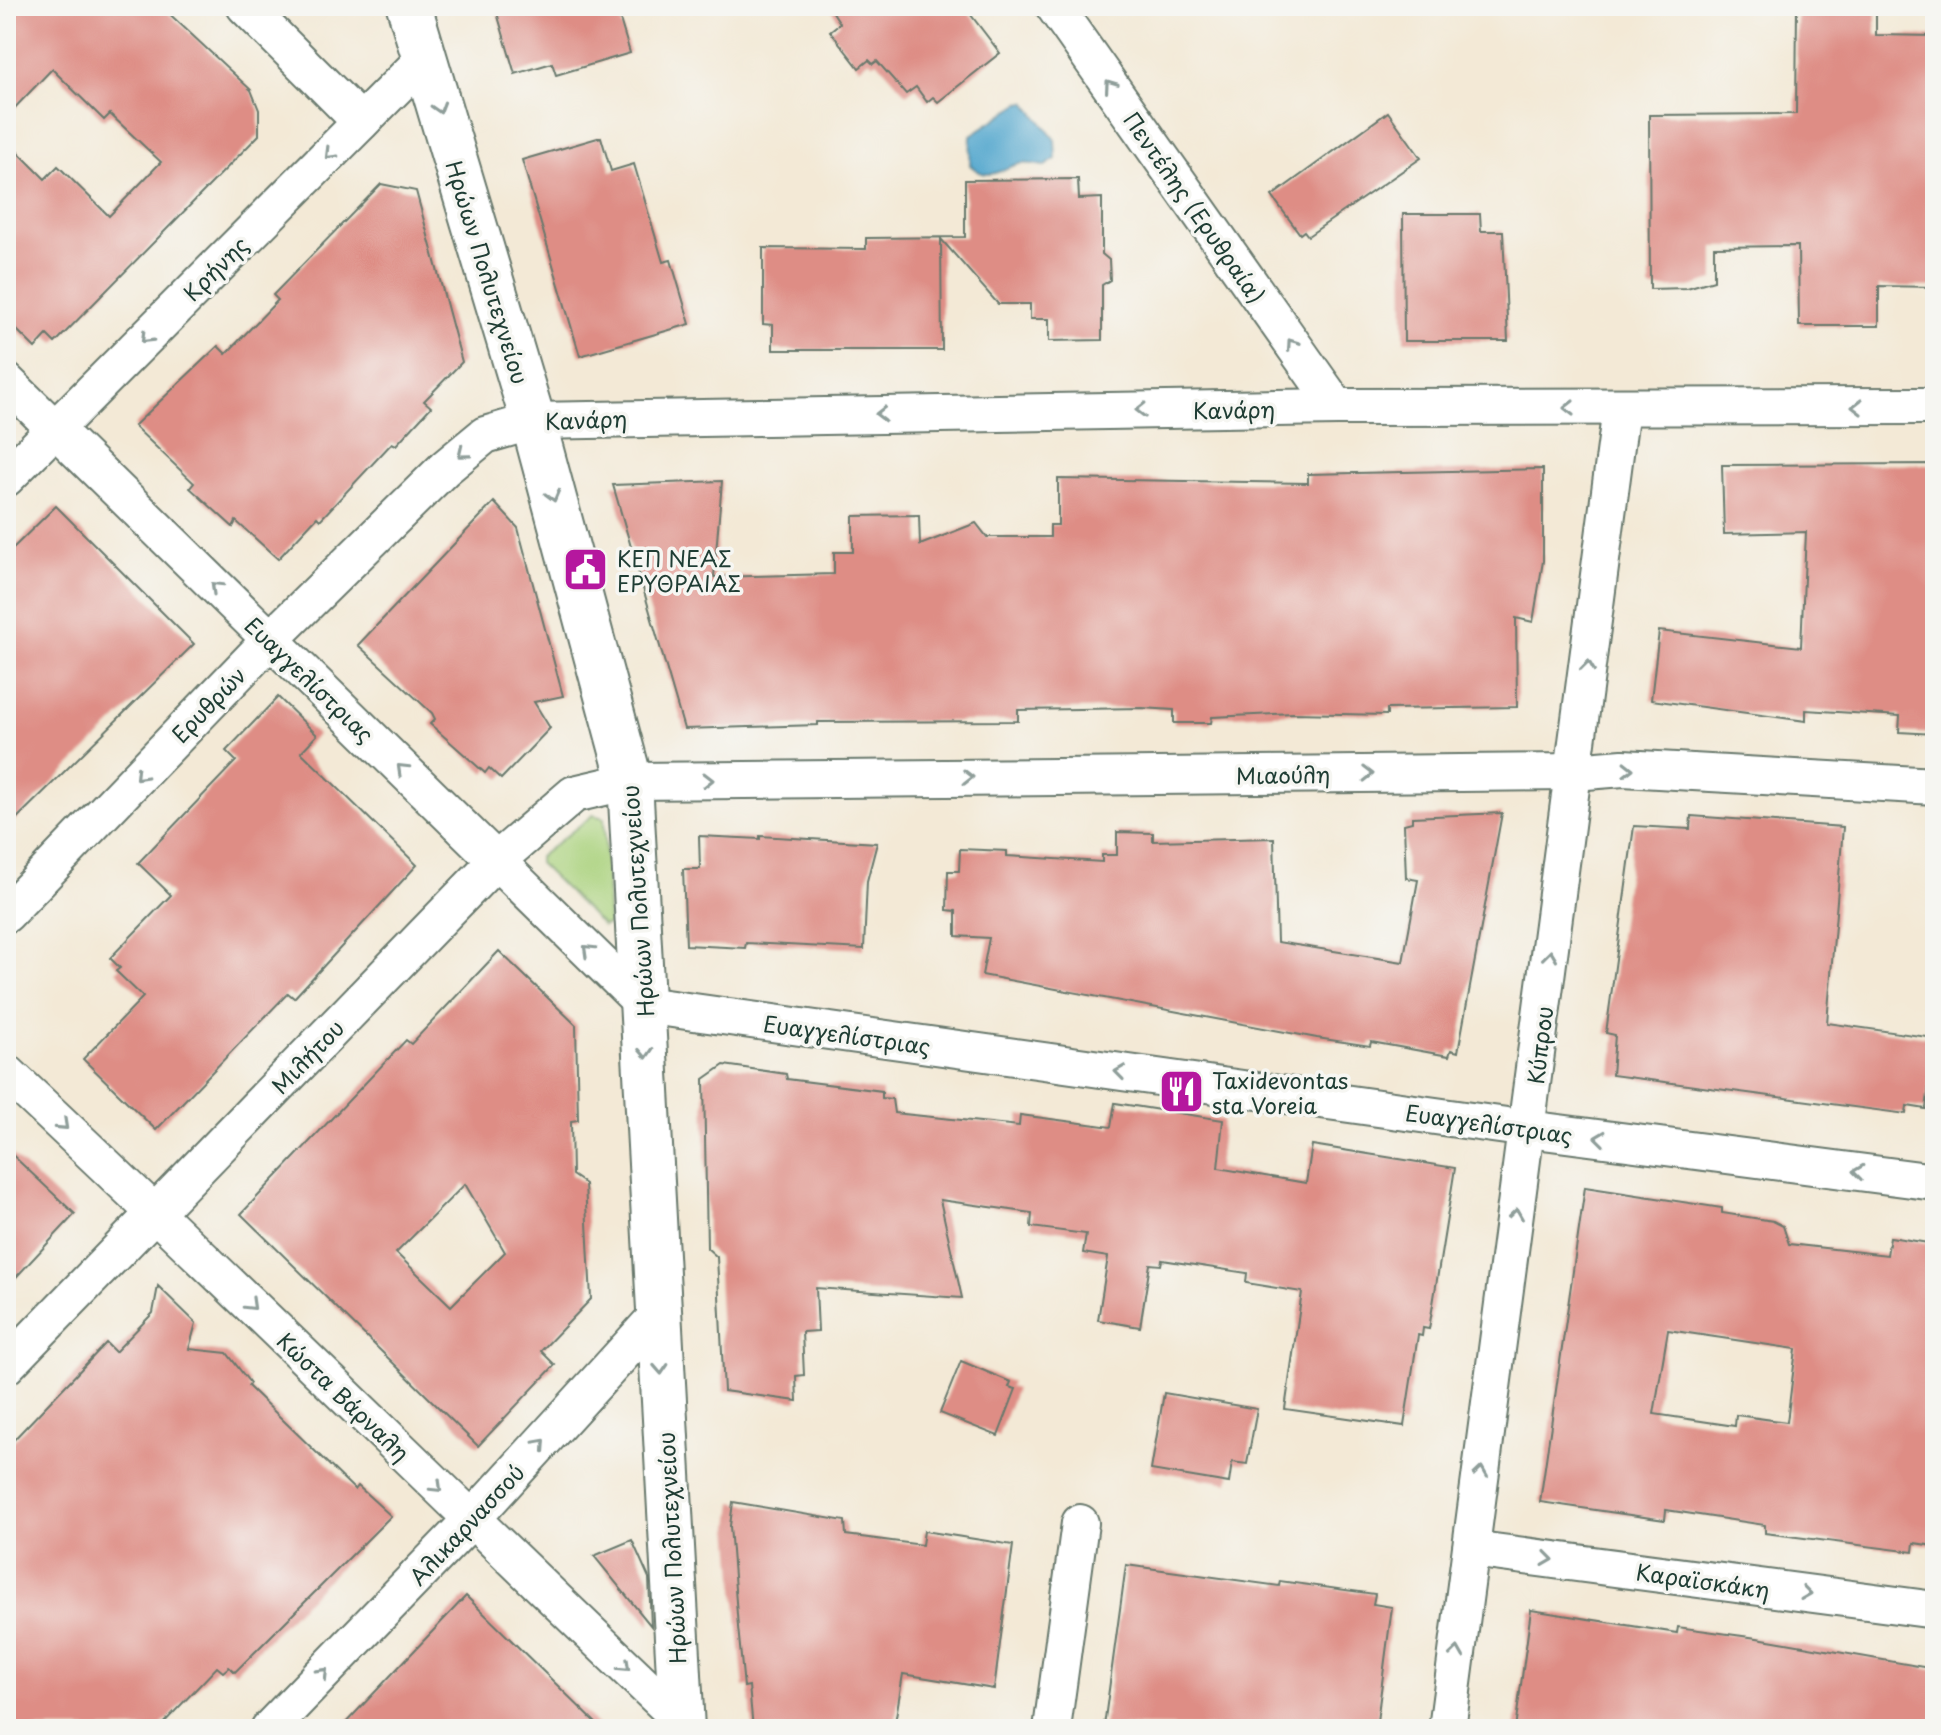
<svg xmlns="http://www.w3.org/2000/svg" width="1941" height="1735" font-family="'Playpen Sans',sans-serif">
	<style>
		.green { fill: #aad27d; stroke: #648858; stroke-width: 2 }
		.water { fill: #51a6cd; stroke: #387280; stroke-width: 2 }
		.building { fill: #de8d85; fill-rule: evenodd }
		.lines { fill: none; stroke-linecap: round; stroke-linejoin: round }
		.street-casing { stroke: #69796d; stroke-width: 40 }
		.secondary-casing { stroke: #69796d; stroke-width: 48 }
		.street { stroke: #fff; stroke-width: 36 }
		.secondary { stroke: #fff; stroke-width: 44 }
		.oneway { stroke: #8f9e9a }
		.labels { text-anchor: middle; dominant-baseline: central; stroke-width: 7; stroke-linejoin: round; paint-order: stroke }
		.street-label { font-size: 22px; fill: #1f3d34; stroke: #f6f6f2 }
		.poi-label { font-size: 22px; fill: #1f3d34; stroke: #f6f6f2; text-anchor: start }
	</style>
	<rect width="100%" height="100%" fill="#f6f6f2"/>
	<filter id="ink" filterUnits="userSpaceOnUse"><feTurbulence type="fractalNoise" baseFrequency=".0125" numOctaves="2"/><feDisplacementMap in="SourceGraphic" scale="16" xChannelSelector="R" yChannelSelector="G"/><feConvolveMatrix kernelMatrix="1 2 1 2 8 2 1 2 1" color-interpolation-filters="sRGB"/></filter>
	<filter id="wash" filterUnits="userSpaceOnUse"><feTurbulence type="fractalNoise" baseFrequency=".006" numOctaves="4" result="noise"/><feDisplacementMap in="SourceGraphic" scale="32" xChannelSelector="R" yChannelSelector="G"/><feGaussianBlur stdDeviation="1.8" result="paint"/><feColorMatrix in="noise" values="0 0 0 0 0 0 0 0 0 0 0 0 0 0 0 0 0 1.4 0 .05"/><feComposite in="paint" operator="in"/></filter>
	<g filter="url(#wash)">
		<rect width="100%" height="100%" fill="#f3e9d6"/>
		<path class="green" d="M593 815 604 818 609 924 603 926 539 863V857Z"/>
		<path class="water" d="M1026 102 1055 140 1056 159 1045 166C1037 165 1027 162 1019 164 999 168 991 184 970 165L971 135 1020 103Z"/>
		<g id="blocks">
			<g class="building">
				<path d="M6 6H161L251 90 259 110V135L55 343 47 335 35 348 6 319V140L45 179 58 166 109 216 161 162 110 114 104 120 52 69 6 117Z"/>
				<path d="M495 6H616L630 53 556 75 552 63 515 74Z"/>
				<path d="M829 6H964L1000 53 938 102 933 97 927 102 916 87 906 94 877 61 873 64 869 60 859 68 830 31 840 23Z"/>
				<path d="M1797 6H1876V35L1935 36V287L1879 286V326H1799L1798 246 1714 247V280L1687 288 1650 289 1649 115 1796 114Z"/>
				<path d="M1388 112 1421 158 1308 236 1304 231 1300 234 1272 196Z"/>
				<path d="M601 137 611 171 634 164 663 262 671 260 690 324 580 356 522 160Z"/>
				<path d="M1078 179 1079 199 1102 198V254L1109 260 1110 280 1102 285V340L1049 341V319H1030V304H998L941 239 942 350H773V325L763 324V248L866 249V238L965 237V180Z"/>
				<path d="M381 184 416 191 462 362 424 401 431 407 396 445 392 443 320 520 317 517 278 559 236 521 233 527 190 488 194 483 134 426 218 346 226 354 278 300 273 295Z"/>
				<path d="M1403 214H1480L1481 231H1503L1508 341H1404Z"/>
				<path d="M1935 464V734L1899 732 1900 716 1806 710V721L1651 700 1659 631 1801 647 1806 532 1724 534 1722 465Z"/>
				<path d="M1543 469V561L1533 622 1516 618 1517 707 1387 709V715L1294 713 1212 717 1211 723H1174V710L1142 708 1018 710V721L818 722V725L684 729 613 485 722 481 714 577 834 574V552H853V516L919 515 920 545 976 523 987 537H1050V525H1058V479L1308 483V474Z"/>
				<path d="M494 502 518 528 563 696 534 702 550 728 501 779 489 768 485 773 430 724 435 719 432 713 358 645Z"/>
				<path d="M56 506 194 644 6 829V555Z"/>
				<path d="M278 697 317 735 301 752 417 865 294 998 288 993 156 1130 83 1059 143 997 116 971 120 968 110 958 171 895 138 863 236 761 226 751Z"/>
				<path d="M1502 813 1458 1052 1451 1050 1449 1056 1371 1042 1370 1046 1317 1038 982 975 989 938 956 936V911L947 910 948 871H959L960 849 1007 851V856L1102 862V855H1117V832L1153 833V841L1274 838 1277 942 1403 962 1418 880 1406 878 1404 824 1412 822V817Z"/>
				<path d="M1691 816 1843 827 1827 1023 1935 1038 1926 1109 1907 1106 1906 1114 1612 1075 1615 1035 1606 1033 1634 826 1690 829Z"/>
				<path d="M699 836 760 839V836L877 843 867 881 864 949 746 943 745 948 686 945 683 869H700Z"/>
				<path d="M499 951 576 1025 578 1120 571 1121 572 1175 585 1184 591 1299 541 1351 555 1365 478 1446 241 1214 406 1040 411 1044ZM465 1184 505 1252 451 1306 396 1253Z"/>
				<path d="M724 1065 786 1074 787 1079 882 1091V1098L892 1099 894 1113 1019 1126 1020 1115 1111 1127 1115 1103 1223 1120 1218 1168 1306 1183 1312 1145 1455 1168 1429 1329 1423 1328 1422 1336 1418 1335 1404 1426 1285 1409 1302 1292 1246 1283 1247 1273 1162 1260 1161 1265 1150 1264 1140 1327 1098 1320 1108 1257 1083 1253 1086 1234 1031 1227 1032 1213 940 1200 962 1298 816 1288 818 1331 802 1332 804 1375 796 1376 797 1401 724 1391 717 1257 707 1248 704 1079Z"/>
				<path d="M6 1149 75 1214 6 1288Z"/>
				<path d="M1585 1187 1722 1208V1213L1773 1221 1783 1226 1789 1244 1887 1255 1890 1237 1935 1244V1546L1914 1543 1913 1552 1765 1533V1525L1666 1510 1665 1520 1540 1502ZM1668 1330 1796 1349 1787 1422 1736 1415 1735 1426 1654 1414Z"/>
				<path d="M158 1286 196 1323 189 1349 227 1353 250 1383 248 1386 355 1490 358 1486 391 1516 235 1672 229 1667 223 1672 217 1667 158 1729H6V1448L106 1343 115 1352 153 1313Z"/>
				<path d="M961 1361 1011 1382 1009 1387 1016 1389 998 1436 940 1413Z"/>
				<path d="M1164 1393 1257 1409 1247 1464 1232 1462 1229 1483 1151 1470Z"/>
				<path d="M733 1502 845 1521 846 1535 922 1545 924 1531 1013 1545 994 1689 903 1674 894 1729H753L749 1686 744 1687 738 1627 730 1526Z"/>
				<path d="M632 1540 649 1578 651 1626 594 1556Z"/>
				<path d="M1126 1565 1279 1586 1280 1581 1375 1594 1373 1604 1392 1607 1376 1729 1104 1726Z"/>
				<path d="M466 1596 555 1683 602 1729H340Z"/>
				<path d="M1531 1610 1677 1633 1678 1627 1757 1638 1935 1669V1729H1515Z"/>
			</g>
		</g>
	</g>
	<g filter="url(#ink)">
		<use href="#blocks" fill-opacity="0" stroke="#69796d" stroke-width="2"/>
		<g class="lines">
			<defs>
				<g id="street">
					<path d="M245 6 361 122"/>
					<path d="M1054 6 1337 407"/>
					<path d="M6 381 644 1005 1528 1129 1935 1182"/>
					<path d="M6 478 424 59"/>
					<path d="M6 914 270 640 445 468 485 435 533 421 1337 407 1935 406"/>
					<path d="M6 1072C234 1285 455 1505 681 1720"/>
					<path d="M6 1366 496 861 574 794 630 781 1574 772 1623 768 1935 786"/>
					<path d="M1471 1549 1935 1610"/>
					<path d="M269 1729 471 1520 658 1315"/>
					<path d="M1052 1729 1080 1523"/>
					<path d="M1447 1729 1621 408"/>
				</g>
				<path id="secondary" d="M409 6 533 421 630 781 682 1729"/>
			</defs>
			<use href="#street" class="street-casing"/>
			<use href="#secondary" class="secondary-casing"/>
			<use href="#street" class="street"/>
			<use href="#secondary" class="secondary"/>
		</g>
		<defs><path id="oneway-chevron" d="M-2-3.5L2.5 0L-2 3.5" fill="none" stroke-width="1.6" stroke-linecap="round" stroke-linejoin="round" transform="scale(2)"/></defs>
		<g class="oneway">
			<use href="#oneway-chevron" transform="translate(1110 85) rotate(-125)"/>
			<use href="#oneway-chevron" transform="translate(439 108) rotate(73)"/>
			<use href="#oneway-chevron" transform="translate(330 154) rotate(135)"/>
			<use href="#oneway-chevron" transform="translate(146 338) rotate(135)"/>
			<use href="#oneway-chevron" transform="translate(1292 344) rotate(-125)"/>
			<use href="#oneway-chevron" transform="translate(1857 407) rotate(180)"/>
			<use href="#oneway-chevron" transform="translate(1569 408) rotate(-180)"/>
			<use href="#oneway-chevron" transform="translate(1141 410) rotate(179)"/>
			<use href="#oneway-chevron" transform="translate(881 414) rotate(179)"/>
			<use href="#oneway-chevron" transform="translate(463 453) rotate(141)"/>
			<use href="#oneway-chevron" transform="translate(553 496) rotate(75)"/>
			<use href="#oneway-chevron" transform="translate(216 587) rotate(-136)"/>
			<use href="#oneway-chevron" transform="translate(1588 666) rotate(-83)"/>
			<use href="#oneway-chevron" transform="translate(402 769) rotate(-136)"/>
			<use href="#oneway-chevron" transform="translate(1628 769) rotate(1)"/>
			<use href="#oneway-chevron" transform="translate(1368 774) rotate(-1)"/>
			<use href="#oneway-chevron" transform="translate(140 775) rotate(134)"/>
			<use href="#oneway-chevron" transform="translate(968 777) rotate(-1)"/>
			<use href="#oneway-chevron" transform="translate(708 780) rotate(-1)"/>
			<use href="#oneway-chevron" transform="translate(588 950) rotate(-136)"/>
			<use href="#oneway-chevron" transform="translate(1550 956) rotate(-83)"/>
			<use href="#oneway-chevron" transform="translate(646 1053) rotate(87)"/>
			<use href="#oneway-chevron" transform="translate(1120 1072) rotate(-172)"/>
			<use href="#oneway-chevron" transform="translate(63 1125) rotate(43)"/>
			<use href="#oneway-chevron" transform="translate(1600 1138) rotate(-173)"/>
			<use href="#oneway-chevron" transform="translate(1858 1172) rotate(-173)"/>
			<use href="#oneway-chevron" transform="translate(1516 1214) rotate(-82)"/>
			<use href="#oneway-chevron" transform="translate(251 1305) rotate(44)"/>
			<use href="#oneway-chevron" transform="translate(661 1369) rotate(87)"/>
			<use href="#oneway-chevron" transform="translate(541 1444) rotate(-48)"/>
			<use href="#oneway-chevron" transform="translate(1481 1472) rotate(-82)"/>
			<use href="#oneway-chevron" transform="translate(437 1487) rotate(44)"/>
			<use href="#oneway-chevron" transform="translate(1548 1559) rotate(8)"/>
			<use href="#oneway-chevron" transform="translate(1806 1593) rotate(8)"/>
			<use href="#oneway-chevron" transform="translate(1457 1652) rotate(-82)"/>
			<use href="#oneway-chevron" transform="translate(625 1666) rotate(43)"/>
			<use href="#oneway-chevron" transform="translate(323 1673) rotate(-46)"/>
		</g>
	</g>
	<defs>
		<symbol id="civic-square" viewBox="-11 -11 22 22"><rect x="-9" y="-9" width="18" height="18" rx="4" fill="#b5179e" stroke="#f6f6f2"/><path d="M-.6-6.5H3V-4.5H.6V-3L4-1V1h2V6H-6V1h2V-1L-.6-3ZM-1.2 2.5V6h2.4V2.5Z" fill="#fff"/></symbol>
		<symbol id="restaurant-square" viewBox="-11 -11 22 22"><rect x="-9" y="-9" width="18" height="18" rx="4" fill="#b5179e" stroke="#f6f6f2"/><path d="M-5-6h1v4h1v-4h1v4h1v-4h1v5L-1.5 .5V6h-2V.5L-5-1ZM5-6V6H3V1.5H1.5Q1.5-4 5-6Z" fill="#fff"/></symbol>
	</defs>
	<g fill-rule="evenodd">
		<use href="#civic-square" x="560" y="544" width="51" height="51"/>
		<use href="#restaurant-square" x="1156" y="1066" width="51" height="51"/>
	</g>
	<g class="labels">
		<g class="street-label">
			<text transform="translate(1195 207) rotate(55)">Πεντέλης (Ερυθραία)</text>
			<text transform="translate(215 268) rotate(-45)">Κρήνης</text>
			<text transform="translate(488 272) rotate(73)">Ηρώων Πολυτεχνείου</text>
			<text transform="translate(1234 409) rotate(-1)">Κανάρη</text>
			<text transform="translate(586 419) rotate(-2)">Κανάρη</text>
			<text transform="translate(310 679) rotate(44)">Ευαγγελίστριας</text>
			<text transform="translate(208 704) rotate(-46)">Ερυθρών</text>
			<text transform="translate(1283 774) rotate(-1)">Μιαούλη</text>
			<text transform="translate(637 901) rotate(-94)">Ηρώων Πολυτεχνείου</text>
			<text transform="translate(847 1034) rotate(8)">Ευαγγελίστριας</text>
			<text transform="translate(1539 1045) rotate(-83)">Κύπρου</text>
			<text transform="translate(307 1056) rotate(-46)">Μιλήτου</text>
			<text transform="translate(1489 1123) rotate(8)">Ευαγγελίστριας</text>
			<text transform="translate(344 1396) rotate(44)">Κώστα Βάρναλη</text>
			<text transform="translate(466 1524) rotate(-47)">Αλικαρνασσού</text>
			<text transform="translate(671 1548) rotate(-93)">Ηρώων Πολυτεχνείου</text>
			<text transform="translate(1703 1580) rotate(8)">Καραϊσκάκη</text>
		</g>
		<g class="poi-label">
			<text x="617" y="557">ΚΕΠ ΝΕΑΣ<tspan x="617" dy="25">ΕΡΥΘΡΑΙΑΣ</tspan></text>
			<text x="1212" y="1079">Taxidevontas<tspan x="1212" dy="25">sta Voreia</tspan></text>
		</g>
	</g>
	<rect width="1941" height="1735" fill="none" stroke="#f6f6f2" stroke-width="32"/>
</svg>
